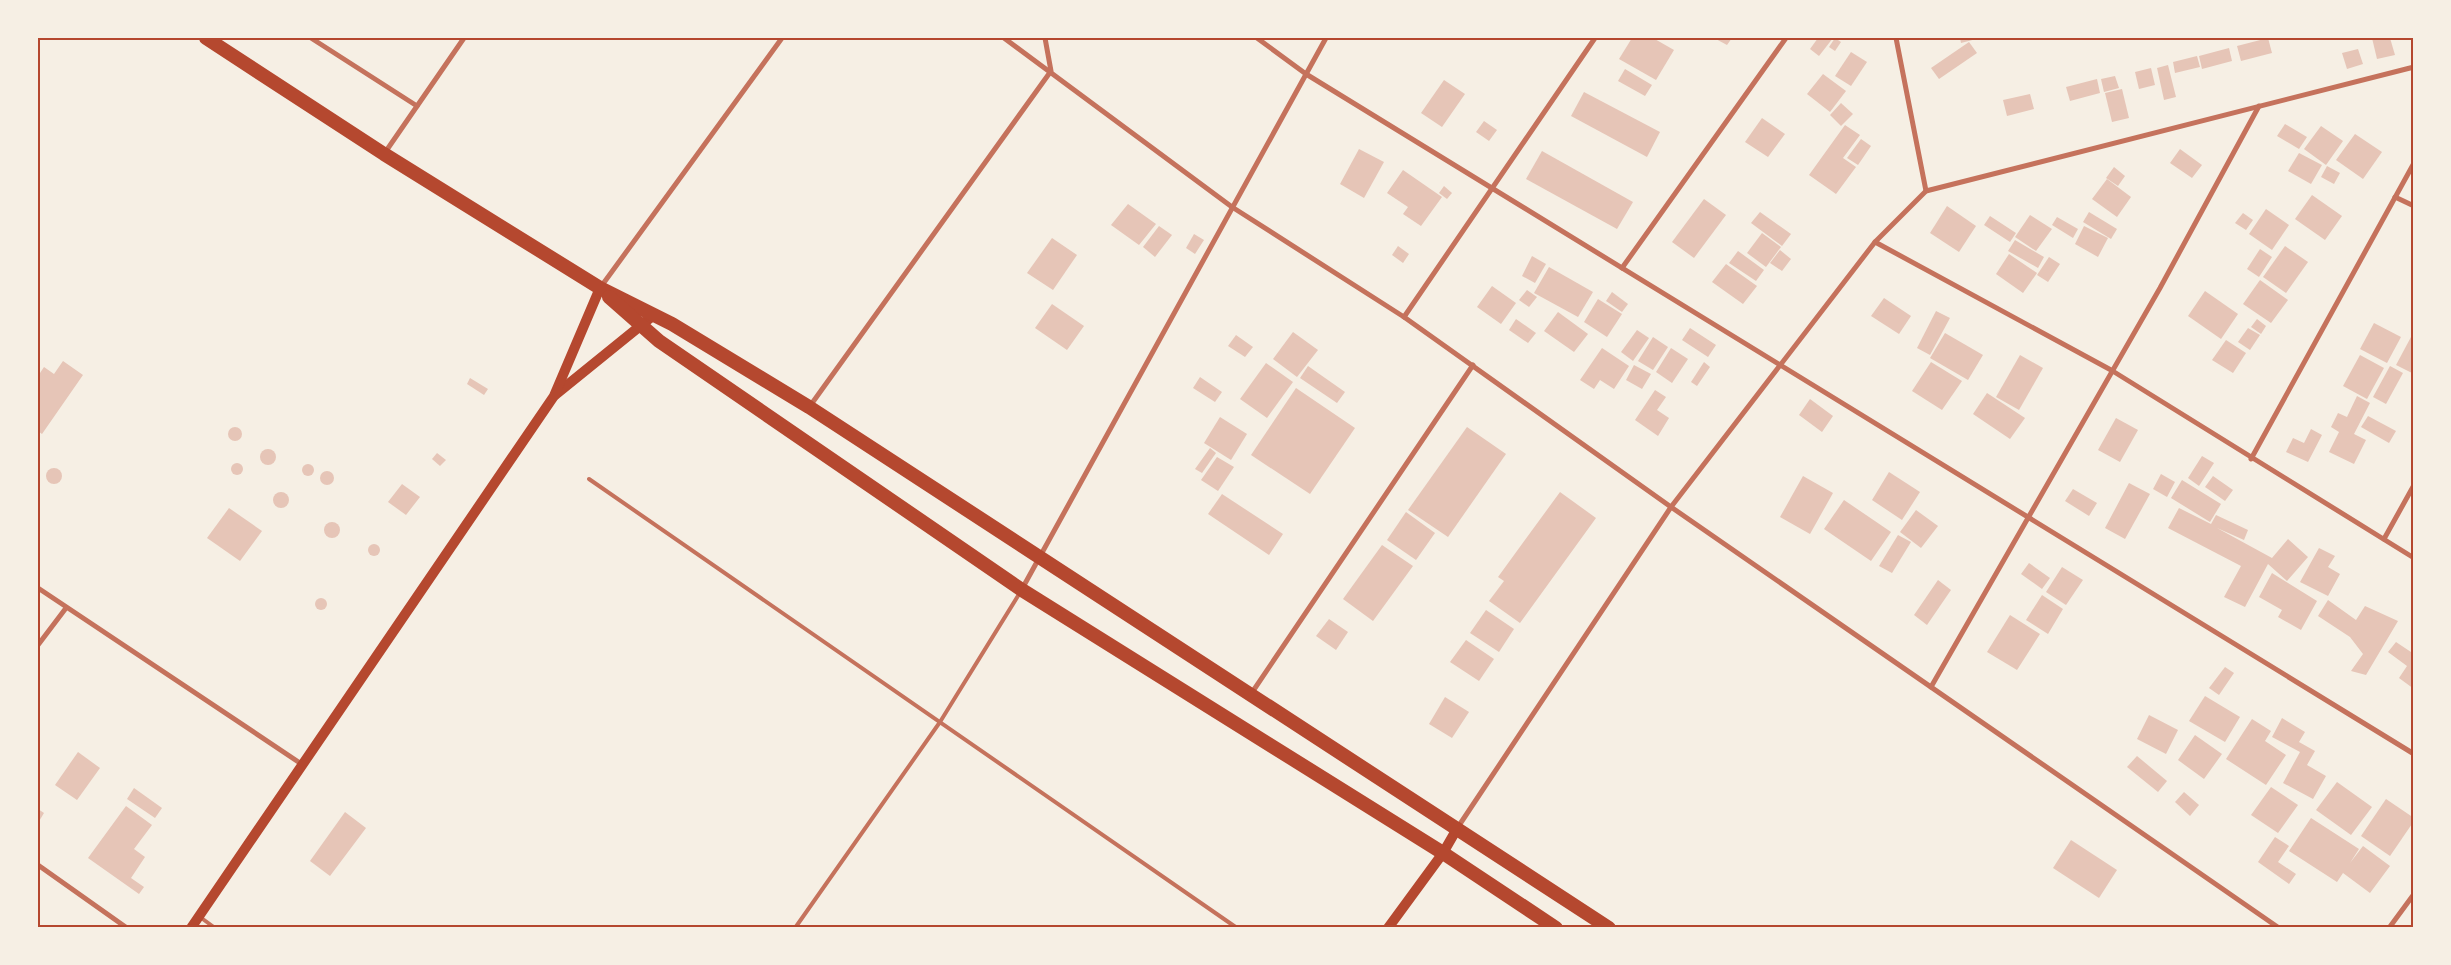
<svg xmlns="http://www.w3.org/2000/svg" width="2451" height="965" font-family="'Work Sans',sans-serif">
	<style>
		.building { fill: #e6c5b7 }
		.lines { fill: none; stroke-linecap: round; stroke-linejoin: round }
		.service { stroke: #c5725c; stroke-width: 4 }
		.minor { stroke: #c5725c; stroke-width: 5 }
		.secondary { stroke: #b5482f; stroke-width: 10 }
		.trunk { stroke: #b5482f; stroke-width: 14 }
		.neatline { fill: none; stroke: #b5482f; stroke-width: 2 }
	</style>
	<rect width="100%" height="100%" fill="#f6efe4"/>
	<g class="building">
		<path d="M1632 38H1653L1674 50 1656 80 1619 59Z"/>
		<path d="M1714 38H1732L1727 45Z"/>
		<path d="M1818 38H1833L1819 56 1810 49Z"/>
		<path d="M1835 38 1841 42 1835 51 1829 47Z"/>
		<path d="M1960 38H1980L1961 43Z"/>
		<path d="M2268 38 2272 53 2241 61 2237 46Z"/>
		<path d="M2372 38H2390L2395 55 2377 59Z"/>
		<path d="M1969 42 1977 53 1939 79 1931 68Z"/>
		<path d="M2229 48 2232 61 2202 69 2199 56Z"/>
		<path d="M2358 49 2363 64 2347 69 2342 53Z"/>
		<path d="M1851 52 1867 62 1851 86 1835 76Z"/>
		<path d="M2197 56 2200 67 2175 73 2173 62Z"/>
		<path d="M2168 65 2176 97 2164 100 2157 68Z"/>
		<path d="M2151 68 2155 85 2139 89 2135 72Z"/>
		<path d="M1625 69 1652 85 1645 96 1618 81Z"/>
		<path d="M1823 74 1846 91 1830 112 1807 94Z"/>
		<path d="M2115 76 2119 88 2104 92 2101 79Z"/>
		<path d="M2097 79 2100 93 2070 101 2066 87Z"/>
		<path d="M1444 80 1465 94 1442 127 1421 113Z"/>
		<path d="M2122 89 2129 118 2112 122 2105 93Z"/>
		<path d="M1584 92 1660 132 1647 157 1571 116Z"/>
		<path d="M2030 94 2034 109 2007 116 2003 100Z"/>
		<path d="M1841 103 1853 114 1841 126 1830 115Z"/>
		<path d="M1762 118 1785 134 1768 157 1745 142Z"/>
		<path d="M1484 121 1497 130 1489 141 1476 132Z"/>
		<path d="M2285 124 2307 137 2299 149 2277 136Z"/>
		<path d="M1845 125 1860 135 1843 158 1856 167 1836 194 1809 175Z"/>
		<path d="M2321 126 2343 141 2326 165 2304 149Z"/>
		<path d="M2355 134 2382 152 2363 179 2336 160Z"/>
		<path d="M1861 139 1871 146 1858 165 1847 158Z"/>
		<path d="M1359 149 1384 162 1364 198 1340 184Z"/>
		<path d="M2180 149 2202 165 2192 178 2170 163Z"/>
		<path d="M1542 151 1633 202 1617 229 1526 179Z"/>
		<path d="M2299 153 2322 165 2311 184 2288 171Z"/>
		<path d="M2327 166 2340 173 2334 184 2321 177Z"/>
		<path d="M2114 167 2125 176 2118 186 2106 178Z"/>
		<path d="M1403 170 1442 197 1421 226 1403 214 1408 207 1387 193Z"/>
		<path d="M2107 179 2131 197 2117 217 2092 199Z"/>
		<path d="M1444 186 1452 193 1447 199 1439 193Z"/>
		<path d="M2312 195 2342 216 2325 240 2295 219Z"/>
		<path d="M1704 199 1726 215 1694 258 1672 242Z"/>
		<path d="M1128 204 1156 224 1139 245 1111 225Z"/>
		<path d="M1947 206 1976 226 1959 252 1930 233Z"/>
		<path d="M2266 209 2289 225 2272 250 2249 234Z"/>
		<path d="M1760 212 1791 234 1782 246 1751 223Z"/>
		<path d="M2089 212 2117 229 2111 239 2083 222Z"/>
		<path d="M2243 213 2253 220 2246 230 2235 223Z"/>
		<path d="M2030 215 2052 229 2036 251 2015 237Z"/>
		<path d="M1990 216 2016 233 2010 242 1984 225Z"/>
		<path d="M2057 217 2078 229 2073 238 2052 225Z"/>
		<path d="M1159 226 1172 235 1155 257 1143 247Z"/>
		<path d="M2084 226 2108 238 2098 257 2075 244Z"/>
		<path d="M1762 233 1781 247 1766 267 1747 253Z"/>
		<path d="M1194 234 1204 240 1195 254 1186 248Z"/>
		<path d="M1052 238 1077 255 1053 290 1027 273Z"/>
		<path d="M2015 240 2044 257 2038 268 2008 251Z"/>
		<path d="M1398 246 1409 254 1403 263 1392 255Z"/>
		<path d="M2285 246 2308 262 2286 293 2263 277Z"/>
		<path d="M2260 249 2272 257 2259 277 2247 269Z"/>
		<path d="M1780 250 1791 259 1782 271 1770 263Z"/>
		<path d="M1738 251 1764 270 1756 281 1729 263Z"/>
		<path d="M2009 254 2037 273 2023 293 1996 274Z"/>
		<path d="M1532 256 1546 264 1535 283 1522 276Z"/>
		<path d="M2049 257 2060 264 2048 282 2037 275Z"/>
		<path d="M1726 264 1757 286 1743 304 1712 282Z"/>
		<path d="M1549 267 1593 292 1578 317 1534 293Z"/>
		<path d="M2260 280 2288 300 2271 323 2243 304Z"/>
		<path d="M1492 286 1516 303 1501 324 1477 307Z"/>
		<path d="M1527 290 1537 297 1529 307 1519 300Z"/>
		<path d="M2205 291 2238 314 2221 339 2188 316Z"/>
		<path d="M1612 292 1628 304 1622 312 1606 301Z"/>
		<path d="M1884 298 1911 316 1899 334 1871 316Z"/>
		<path d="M1598 299 1622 314 1607 337 1584 322Z"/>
		<path d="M1052 304 1084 326 1067 350 1035 328Z"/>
		<path d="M1936 311 1950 318 1930 355 1917 348Z"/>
		<path d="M1558 312 1588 334 1574 352 1544 331Z"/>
		<path d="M1516 319 1536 333 1528 343 1509 330Z"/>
		<path d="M2257 319 2266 326 2261 334 2251 327Z"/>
		<path d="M2374 323 2401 337 2387 363 2360 349Z"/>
		<path d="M1690 328 1716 345 1708 357 1682 340Z"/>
		<path d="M2248 328 2260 335 2250 350 2238 342Z"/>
		<path d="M1637 330 1649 338 1633 361 1621 352Z"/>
		<path d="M1293 332 1318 350 1297 377 1273 359Z"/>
		<path d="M1945 333 1983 355 1968 380 1930 358Z"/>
		<path d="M1236 335 1253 347 1245 357 1228 346Z"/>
		<path d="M1653 337 1668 347 1653 370 1638 361Z"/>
		<path d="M2411 337 2414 339V374L2396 365Z"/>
		<path d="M2226 340 2246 353 2233 373 2212 360Z"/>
		<path d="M1602 348 1629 366 1614 389 1600 380 1594 389 1580 380Z"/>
		<path d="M1671 348 1688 359 1672 383 1656 372Z"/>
		<path d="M2020 355 2043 368 2019 410 1996 397Z"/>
		<path d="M2360 355 2384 368 2367 399 2343 386Z"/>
		<path d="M63 361 83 375 42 434 38 431V376L44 367 54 374Z"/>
		<path d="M1704 362 1710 367 1697 386 1691 382Z"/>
		<path d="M1931 362 1962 381 1942 410 1912 391Z"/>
		<path d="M1266 363 1293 382 1267 418 1240 399Z"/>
		<path d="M1634 365 1651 374 1642 389 1626 380Z"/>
		<path d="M1308 366 1345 392 1337 403 1300 378Z"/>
		<path d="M2390 366 2403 373 2386 404 2373 397Z"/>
		<path d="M1200 377 1222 392 1215 402 1193 388Z"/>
		<path d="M470 378 488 389 484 395 467 384Z"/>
		<path d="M1296 388 1355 428 1310 494 1251 455Z"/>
		<path d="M1655 390 1666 397 1657 410 1669 418 1658 436 1635 420Z"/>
		<path d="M1987 393 2025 418 2010 439 1973 414Z"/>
		<path d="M2357 396 2370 403 2354 434 2366 440 2354 464 2329 452 2339 432 2331 427 2338 413 2347 417Z"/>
		<path d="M1810 399 1833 416 1822 432 1799 415Z"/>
		<path d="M2368 416 2396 431 2389 443 2361 427Z"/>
		<path d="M1220 417 1247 434 1231 460 1204 443Z"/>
		<path d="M2116 418 2138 430 2120 462 2098 450Z"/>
		<path d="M1467 427 1506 454 1448 537 1408 510Z"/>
		<circle cx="235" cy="434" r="7"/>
		<path d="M2311 429 2322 435 2308 462 2286 452 2293 438 2304 443Z"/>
		<path d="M1210 448 1216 453 1202 473 1195 469Z"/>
		<circle cx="268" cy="457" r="8"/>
		<path d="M437 453 446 460 440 466 432 459Z"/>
		<path d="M2202 456 2214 463 2199 486 2188 478Z"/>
		<path d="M1217 457 1234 467 1218 491 1201 480Z"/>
		<circle cx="237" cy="469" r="6"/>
		<circle cx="308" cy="470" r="6"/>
		<circle cx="54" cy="476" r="8"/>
		<circle cx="327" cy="478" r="7"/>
		<path d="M1889 472 1920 492 1902 520 1872 500Z"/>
		<path d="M2161 474 2175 482 2167 497 2153 489Z"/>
		<path d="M1803 476 1833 493 1810 534 1780 517Z"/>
		<path d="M2213 476 2233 490 2225 501 2205 487Z"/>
		<path d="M2182 480 2221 504 2210 522 2171 498Z"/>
		<path d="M2129 483 2150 494 2125 539 2105 528Z"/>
		<path d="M402 484 420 497 406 515 388 502Z"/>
		<path d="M2073 489 2097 503 2089 516 2065 501Z"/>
		<path d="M1560 492 1596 518 1520 623 1489 601 1504 581 1498 577Z"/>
		<circle cx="281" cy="500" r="8"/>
		<path d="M1222 494 1283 534 1269 555 1208 514Z"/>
		<path d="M1844 500 1891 532 1871 561 1824 529Z"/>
		<path d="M229 508 262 531 240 561 207 538Z"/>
		<path d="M2179 508 2211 524 2216 515 2248 530 2244 540 2217 528 2272 558 2288 539 2308 557 2287 581 2268 564 2245 607 2224 597 2241 566 2168 528Z"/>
		<path d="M1916 510 1938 526 1921 548 1900 532Z"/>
		<path d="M1406 512 1435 533 1416 560 1387 540Z"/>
		<circle cx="332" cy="530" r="8"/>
		<path d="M1898 535 1911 542 1892 573 1879 566Z"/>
		<circle cx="374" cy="550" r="6"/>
		<path d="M1382 545 1413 566 1373 621 1343 599Z"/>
		<path d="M2319 548 2335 556 2328 567 2340 574 2328 596 2300 582Z"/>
		<path d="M2029 563 2050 578 2042 589 2021 574Z"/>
		<path d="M2062 567 2083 580 2066 605 2046 592Z"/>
		<path d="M2272 573 2317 601 2301 630 2278 617 2282 610 2259 597Z"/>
		<path d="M1938 580 1951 590 1927 625 1914 615Z"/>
		<path d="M2042 595 2063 609 2048 634 2026 620Z"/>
		<circle cx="321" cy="604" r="6"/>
		<path d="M2328 600 2356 620 2365 606 2398 621 2366 675 2351 671 2363 654 2350 637 2318 616Z"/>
		<path d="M1486 610 1514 629 1499 652 1470 633Z"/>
		<path d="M2010 615 2040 634 2017 670 1987 652Z"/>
		<path d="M1329 619 1348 632 1336 650 1316 636Z"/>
		<path d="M1466 640 1494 659 1479 681 1450 662Z"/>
		<path d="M2396 642 2414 654V689L2399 678 2407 666 2388 652Z"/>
		<path d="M2225 667 2234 673 2219 695 2209 688Z"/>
		<path d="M2205 696 2240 717 2225 742 2189 721Z"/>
		<path d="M1445 697 1469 712 1452 738 1429 724Z"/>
		<path d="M2149 715 2178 730 2166 754 2137 739Z"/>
		<path d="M2282 718 2305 732 2299 742 2315 751 2307 765 2326 776 2313 799 2283 783 2300 752 2272 737Z"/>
		<path d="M2252 719 2271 731 2265 741 2286 755 2266 785 2226 759Z"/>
		<path d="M2195 735 2222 754 2204 779 2178 760Z"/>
		<path d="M78 752 100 768 77 800 55 785Z"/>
		<path d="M2137 756 2167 781 2158 792 2127 767Z"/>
		<path d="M2337 782 2372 807 2351 835 2316 810Z"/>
		<path d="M2271 787 2298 805 2278 833 2251 815Z"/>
		<path d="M134 788 162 808 155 818 127 799Z"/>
		<path d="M2184 792 2199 805 2190 816 2175 802Z"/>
		<path d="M2386 799 2414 818V821L2390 856 2361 836Z"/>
		<path d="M126 806 152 825 134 849 145 857 131 878 144 887 139 894 88 858Z"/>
		<path d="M38 809 44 813 38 823Z"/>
		<path d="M345 812 366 828 330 876 310 861Z"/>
		<path d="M2311 818 2359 849 2350 863 2363 846 2390 866 2370 893 2343 873 2337 882 2289 851Z"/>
		<path d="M2275 837 2289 846 2278 862 2296 874 2289 884 2258 862Z"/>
		<path d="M2071 840 2117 870 2099 898 2053 868Z"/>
	</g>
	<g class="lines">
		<g class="service">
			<path d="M589 479 1237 928"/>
			<path d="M200 917 215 928"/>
			<path d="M795 928 940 722 1021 591"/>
		</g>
		<g class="minor">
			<path d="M311 38 417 106"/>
			<path d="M1004 38 1232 207 1404 317 1671 507 2279 928"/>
			<path d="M1257 38 1306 74 2414 754"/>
			<path d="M1896 38 1926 191"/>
			<path d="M384 154 464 38"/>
			<path d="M2395 197 2414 206"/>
			<path d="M1875 242 2111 370 2414 558"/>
			<path d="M1622 268 1786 38"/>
			<path d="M600 288 782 38"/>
			<path d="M1404 317 1595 38"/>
			<path d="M810 406 1051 71 1045 38"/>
			<path d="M2251 459 2414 163"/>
			<path d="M2384 539 2414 485"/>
			<path d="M38 588 303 765"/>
			<path d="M1022 589 1326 38"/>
			<path d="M38 645 66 608"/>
			<path d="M1931 687 2160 288 2259 106"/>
			<path d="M1251 694 1473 365"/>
			<path d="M1458 827 1671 507 1875 242 1926 191 2414 67"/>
			<path d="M38 865 127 928"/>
			<path d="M2389 928 2414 894"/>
		</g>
		<g class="secondary">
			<path d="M555 395 655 314"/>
			<path d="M191 928 554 396 600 288"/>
			<path d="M1388 928 1443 853 1458 827"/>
		</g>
		<g class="trunk">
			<path d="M206 38 384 154 600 288 672 324 809 407 1609 928"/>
			<path d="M609 297 659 341 1022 590 1443 853 1556 928"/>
		</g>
	</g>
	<rect width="2451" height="965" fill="none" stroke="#f6efe4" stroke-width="78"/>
	<rect x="39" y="39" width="2373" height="887" class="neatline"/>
</svg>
